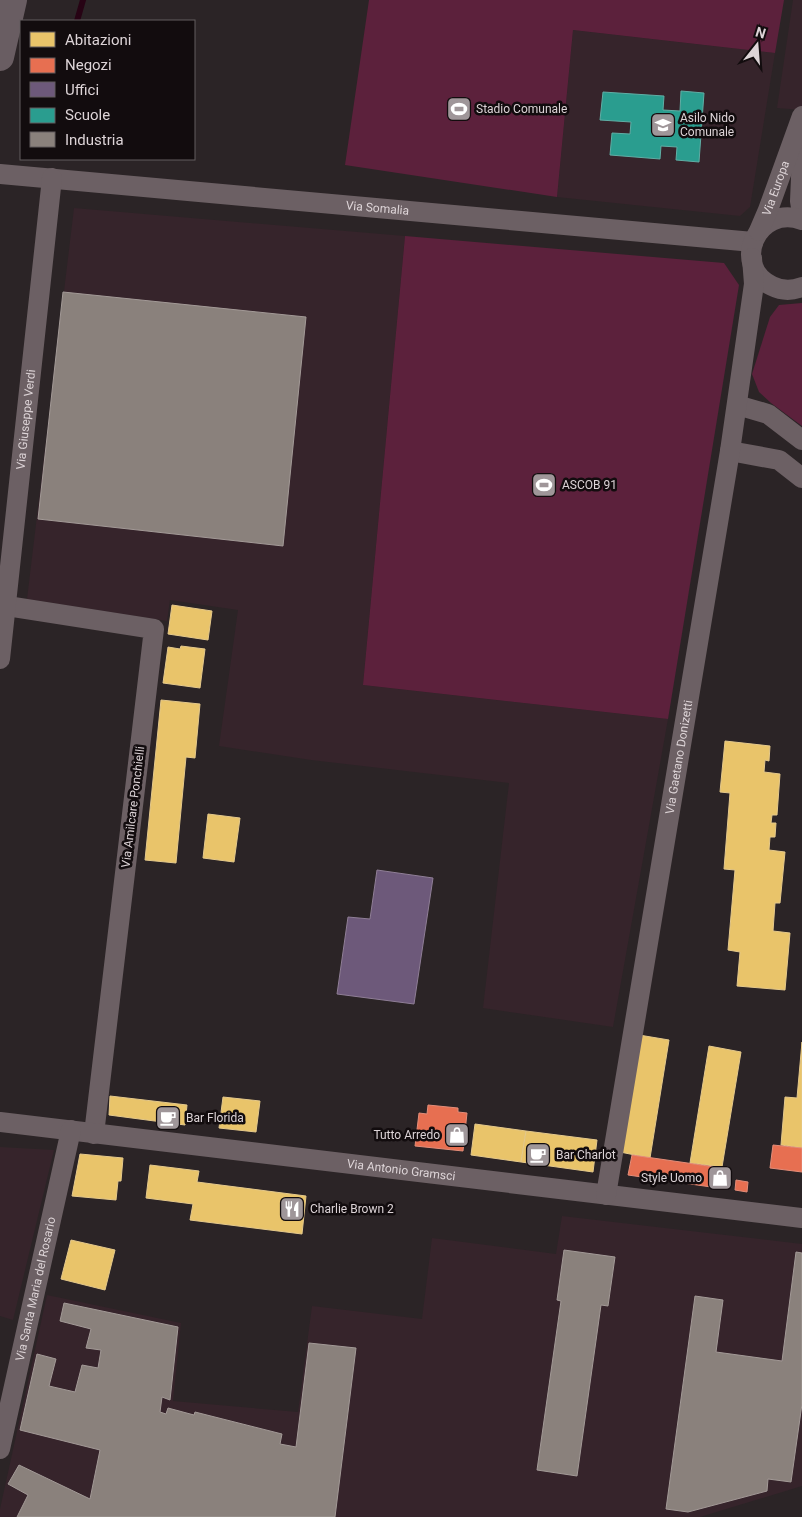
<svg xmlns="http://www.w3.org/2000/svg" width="802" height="1517" font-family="Roboto,sans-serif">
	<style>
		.built { fill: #36242b }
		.green { fill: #5c213c }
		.homes { fill: #e9c46a; stroke: #e5c98b }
		.shops { fill: #e76f51; stroke: #e48d79 }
		.offices { fill: #6d597a; stroke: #8f7e96 }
		.schools { fill: #2a9d8f; stroke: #60aea5 }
		.industry { fill: #8a817c; stroke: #a39a97 }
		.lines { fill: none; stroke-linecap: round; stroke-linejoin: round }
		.stream { stroke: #270314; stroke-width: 6 }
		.street { stroke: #6c6064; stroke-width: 20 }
		.highway { stroke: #695d62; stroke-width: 28 }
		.labels { text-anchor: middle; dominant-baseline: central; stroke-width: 5; stroke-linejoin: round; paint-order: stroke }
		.poi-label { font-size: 12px; fill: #ddd4d7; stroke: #120c0e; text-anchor: start }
		.street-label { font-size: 12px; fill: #ddd4d7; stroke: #120c0e }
	</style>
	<rect width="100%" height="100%" fill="#2b2426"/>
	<g class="built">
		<path d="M793 0H802V110L777 108Z"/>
		<path d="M573 30 775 53 750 207 740 216 557 197Z"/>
		<path d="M74 208 405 236 363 685 668 719 613 1027 483 1008 509 783 311 760 219 746 238 610 170 600 167 621 27 599Z"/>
		<path d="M0 1147 54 1150 13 1320 0 1316Z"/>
		<path d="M562 1216 802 1244V1486L700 1517H0V1509L47 1295 181 1323 173 1401 298 1412 312 1306 422 1319 432 1238 556 1254Z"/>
	</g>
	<g class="green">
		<path d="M369 0H784L775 53 573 30 557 197 345 165Z"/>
		<path d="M405 236 724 263 739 285 668 719 363 685Z"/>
		<path d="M802 303V426L771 403 759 392 752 374 770 317 779 305Z"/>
	</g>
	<g class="homes">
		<path d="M172 605 212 611 208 640 168 634Z"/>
		<path d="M181 646 205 649 200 688 163 683 168 647 180 649Z"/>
		<path d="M161 700 200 704 195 758 186 757 176 863 145 860Z"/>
		<path d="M725 741 770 746 769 761 765 760 764 772 780 774 777 815H772L771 823H776L775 837H770L769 850 785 852 780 903H775L773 931 790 933 785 990 737 986 740 952 728 950 735 870 724 869 730 793 720 792Z"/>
		<path d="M208 814 240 818 234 862 203 858Z"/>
		<path d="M639 1035 669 1040 650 1158 620 1152Z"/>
		<path d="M802 1042V1148L781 1145 785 1097 797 1098Z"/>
		<path d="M709 1046 741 1052 722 1167 690 1163Z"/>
		<path d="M110 1096 187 1105 185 1125 109 1115Z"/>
		<path d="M223 1097 260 1101 256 1132 219 1128Z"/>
		<path d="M475 1124 526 1131 521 1162 471 1155Z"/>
		<path d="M526 1131 597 1140 593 1172 521 1162Z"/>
		<path d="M80 1154 123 1158 121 1181H118L116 1200 72 1196Z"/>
		<path d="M150 1165 199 1171 197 1182 306 1196 302 1234 190 1220 193 1204 146 1198Z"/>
		<path d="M71 1240 115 1250 105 1290 61 1279Z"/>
	</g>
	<g class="shops">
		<path d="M428 1105 458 1108V1112L467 1113 463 1151 415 1146 419 1113 427 1114Z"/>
		<path d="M773 1145 802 1148V1172L770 1168Z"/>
		<path d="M632 1155 729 1169 725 1189 628 1175Z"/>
		<path d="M736 1180 748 1182 747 1192 735 1190Z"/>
	</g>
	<path class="offices" d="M377 870 433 878 414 1004 337 994 348 917 370 919Z"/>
	<path class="schools" d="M681 91 704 93 699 162 676 160 677 147 661 146 660 159 610 155 612 133 630 134 631 122 600 120 603 92 664 96 663 110 680 111Z"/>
	<g class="industry">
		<path d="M63 292 306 317 283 546 38 519Z"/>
		<path d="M564 1250 615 1257 608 1306 601 1305 577 1476 537 1470 561 1301 557 1300Z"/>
		<path d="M796 1252 802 1253V1404L791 1482 768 1479 767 1491 688 1512 666 1509 695 1296 723 1300 716 1352 782 1361Z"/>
		<path d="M64 1303 178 1327 170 1400 162 1397 160 1412 166 1414 168 1408 194 1415 195 1412 282 1434 280 1444 296 1447 309 1343 356 1348 335 1517H17L28 1495 8 1484 19 1465 90 1499 100 1450 20 1430 37 1354 56 1359 49 1386 75 1392 82 1365 98 1368 101 1350 86 1348 91 1329 60 1321Z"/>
	</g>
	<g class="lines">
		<path class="stream" d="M77 21 83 0"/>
		<g class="street">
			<path d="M802 154 800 201 802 213"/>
			<path id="s1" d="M0 174 753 242"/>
			<path d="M802 220C757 204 730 266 772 286 782 291 792 291 802 287"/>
			<path id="s2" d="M759 231 768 210 802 116"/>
			<path d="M737 405 768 414 802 440"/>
			<path d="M730 451 779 460 802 478"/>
			<path d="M7 606 154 629 94 1134"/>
			<path id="s3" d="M0 659 52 178"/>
			<path id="s4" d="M0 1122 802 1218"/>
			<path id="s5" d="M606 1195 730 451 754 284 752 258"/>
			<path id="s6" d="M0 1449 71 1130"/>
		</g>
		<path class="highway" d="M0 57 13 0"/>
	</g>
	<defs>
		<symbol id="stadium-square" viewBox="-11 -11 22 22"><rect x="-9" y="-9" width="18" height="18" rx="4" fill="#9f9699" stroke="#120c0e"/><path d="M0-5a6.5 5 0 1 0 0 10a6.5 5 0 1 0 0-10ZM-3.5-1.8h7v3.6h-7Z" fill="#fff"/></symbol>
		<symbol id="school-square" viewBox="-11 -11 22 22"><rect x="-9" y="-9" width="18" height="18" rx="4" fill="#9f9699" stroke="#120c0e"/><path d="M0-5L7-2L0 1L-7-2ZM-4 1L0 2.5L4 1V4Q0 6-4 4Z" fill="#fff"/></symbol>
		<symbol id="cafe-square" viewBox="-11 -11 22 22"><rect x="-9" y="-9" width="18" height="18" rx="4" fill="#9f9699" stroke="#120c0e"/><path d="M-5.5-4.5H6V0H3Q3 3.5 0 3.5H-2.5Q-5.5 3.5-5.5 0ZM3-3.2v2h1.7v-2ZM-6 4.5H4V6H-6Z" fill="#fff"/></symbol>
		<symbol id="shop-square" viewBox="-11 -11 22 22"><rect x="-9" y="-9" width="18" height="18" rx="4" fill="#9f9699" stroke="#120c0e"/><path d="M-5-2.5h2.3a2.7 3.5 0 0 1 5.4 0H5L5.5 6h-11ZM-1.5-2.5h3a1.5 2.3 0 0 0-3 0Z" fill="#fff"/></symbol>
		<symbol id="restaurant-square" viewBox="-11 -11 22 22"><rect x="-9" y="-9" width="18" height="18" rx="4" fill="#9f9699" stroke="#120c0e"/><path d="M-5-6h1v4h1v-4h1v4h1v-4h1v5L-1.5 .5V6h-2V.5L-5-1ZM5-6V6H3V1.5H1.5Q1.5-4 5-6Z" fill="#fff"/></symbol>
	</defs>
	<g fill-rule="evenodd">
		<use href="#stadium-square" x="445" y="95" width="28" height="28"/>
		<use href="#school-square" x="649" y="111" width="28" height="28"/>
		<use href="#stadium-square" x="530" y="471" width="28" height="28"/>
		<use href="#cafe-square" x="154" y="1104" width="28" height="28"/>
		<use href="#shop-square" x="443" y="1121" width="28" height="28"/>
		<use href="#cafe-square" x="524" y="1141" width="28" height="28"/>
		<use href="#shop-square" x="706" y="1164" width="28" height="28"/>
		<use href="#restaurant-square" x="278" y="1195" width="28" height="28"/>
	</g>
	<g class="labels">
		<g class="poi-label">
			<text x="476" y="109">Stadio Comunale</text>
			<text x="680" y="118">Asilo Nido<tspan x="680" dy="14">Comunale</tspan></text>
			<text x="562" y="485">ASCOB 91</text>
			<text x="186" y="1118">Bar Florida</text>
			<text x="440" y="1135" text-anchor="end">Tutto Arredo</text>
			<text x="556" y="1155">Bar Charlot</text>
			<text x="702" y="1178" text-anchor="end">Style Uomo</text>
			<text x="310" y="1209">Charlie Brown 2</text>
		</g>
		<g class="street-label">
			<text stroke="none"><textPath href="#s2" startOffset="46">Via Europa</textPath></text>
			<text stroke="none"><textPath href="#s1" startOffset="379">Via Somalia</textPath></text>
			<text stroke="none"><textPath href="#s3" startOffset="241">Via Giuseppe Verdi</textPath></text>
			<text stroke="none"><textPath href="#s5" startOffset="444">Via Gaetano Donizetti</textPath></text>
			<text transform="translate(133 807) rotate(-83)">Via Amilcare Ponchielli</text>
			<text stroke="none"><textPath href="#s4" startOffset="404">Via Antonio Gramsci</textPath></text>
			<text stroke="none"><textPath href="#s6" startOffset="164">Via Santa Maria del Rosario</textPath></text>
		</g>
	</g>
	<rect x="20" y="20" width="175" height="140" fill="#120c0e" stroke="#635c5e"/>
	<rect x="30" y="32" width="25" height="15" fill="#e9c46a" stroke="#635c5e"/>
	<text x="65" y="45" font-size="15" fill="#ddd4d7">Abitazioni</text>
	<rect x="30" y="58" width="25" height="15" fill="#e76f51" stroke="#635c5e"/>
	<text x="65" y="70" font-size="15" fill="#ddd4d7">Negozi</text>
	<rect x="30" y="82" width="25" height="15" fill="#6d597a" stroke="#635c5e"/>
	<text x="65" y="95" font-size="15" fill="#ddd4d7">Uffici</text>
	<rect x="30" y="108" width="25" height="15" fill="#2a9d8f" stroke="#635c5e"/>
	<text x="65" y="120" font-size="15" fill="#ddd4d7">Scuole</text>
	<rect x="30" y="132" width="25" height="15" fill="#8a817c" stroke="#635c5e"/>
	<text x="65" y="145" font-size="15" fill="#ddd4d7">Industria</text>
	<g transform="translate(757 45) rotate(17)" stroke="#120c0e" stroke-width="4" paint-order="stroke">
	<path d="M0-4L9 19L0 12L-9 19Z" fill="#ddd4d7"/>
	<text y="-8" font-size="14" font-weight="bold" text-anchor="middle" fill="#ddd4d7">N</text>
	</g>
</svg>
